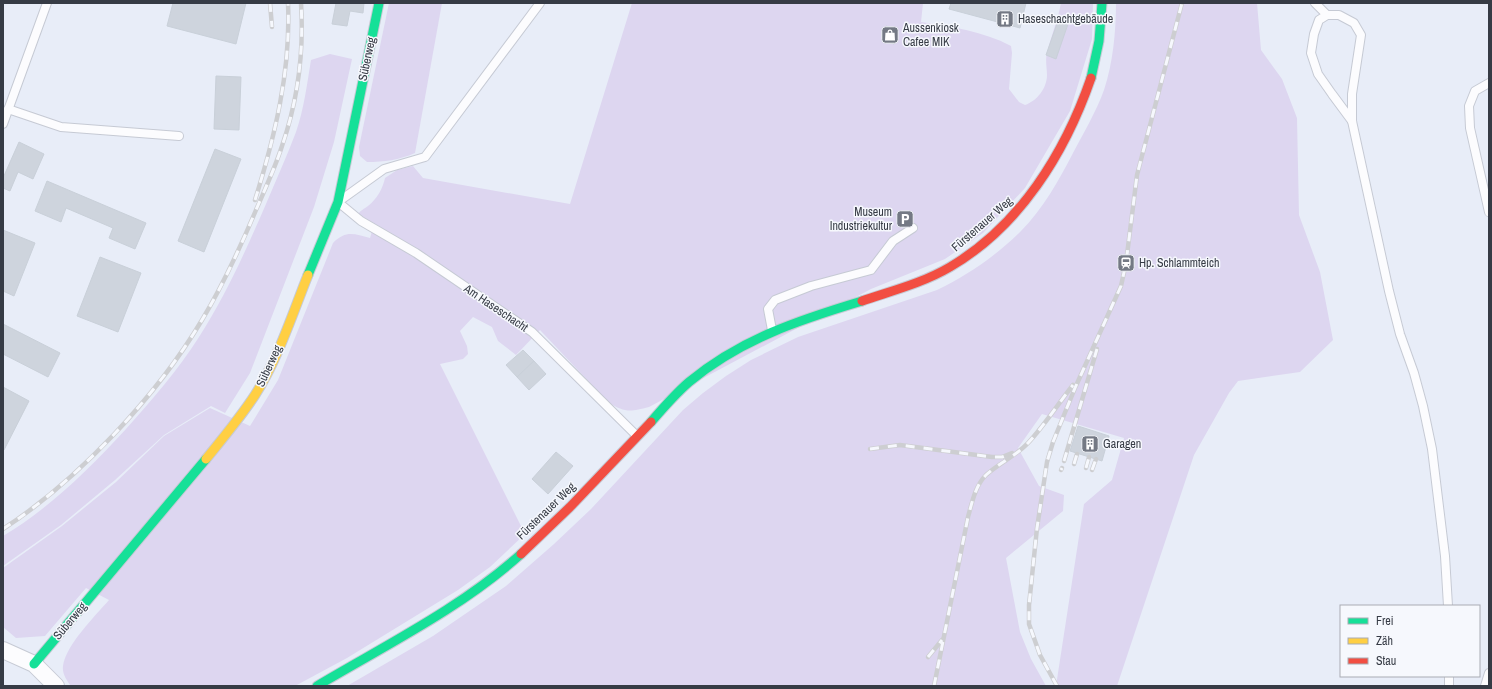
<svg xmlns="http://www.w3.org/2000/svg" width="1492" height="689" font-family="'Archivo Narrow',sans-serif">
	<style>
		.green { fill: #ddd6f0 }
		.building { fill: #ced4dd; stroke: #c9d0d9 }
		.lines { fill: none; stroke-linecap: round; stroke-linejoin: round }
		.lane-casing { stroke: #c6cad4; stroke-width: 10 }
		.street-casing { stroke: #c6cad4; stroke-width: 18 }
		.fast-casing { stroke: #c6cad4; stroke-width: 11 }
		.slow-casing { stroke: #c6cad4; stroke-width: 11 }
		.jam-casing { stroke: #c6cad4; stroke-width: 11 }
		.lane { stroke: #fcfcfe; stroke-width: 8 }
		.street { stroke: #fcfcfe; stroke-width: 16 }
		.fast { stroke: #16e098; stroke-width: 9 }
		.slow { stroke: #ffcf43; stroke-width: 9 }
		.jam { stroke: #f24e42; stroke-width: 9 }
		.rail-casing { stroke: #cdced1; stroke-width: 4.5 }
		.rail { stroke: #f6f8fd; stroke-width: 3; stroke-dasharray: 9; stroke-linecap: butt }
		.labels { text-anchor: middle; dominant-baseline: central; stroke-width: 3; stroke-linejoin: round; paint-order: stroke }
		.poi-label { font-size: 12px; fill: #363b45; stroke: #f6f8fd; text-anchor: start }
		.street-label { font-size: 12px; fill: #363b45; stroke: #f6f8fd }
	</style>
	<rect width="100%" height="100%" fill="#e8edf8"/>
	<g class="green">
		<path d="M389 3H442L415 153C399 160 384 162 367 162L360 156 359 147Z"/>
		<path d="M632 3H923L921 22C952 27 983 31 1011 46L1012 53 1009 89 1019 102 1025 105C1037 101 1047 88 1047 75 1047 68 1045 60 1047 53 1051 36 1058 20 1061 3H1093L1092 39 1070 111 1025 188 983 233 945 259 871 289 649 407C630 412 625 413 608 402L540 330 516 355 498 341 492 327 473 317 460 331 467 346 468 354 463 359 440 364 525 534 490 567 458 590 347 658 295 686H71C67 681 62 674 63 666 66 645 95 616 109 600L86 588 45 636 16 638 3 627V568L62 526 116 482 164 436 210 408 250 426 278 380 333 243C346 230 354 234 370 238L374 224 358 214C361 210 364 209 368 206 377 199 383 188 385 178L397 170 413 166 423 178 570 204Z"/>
		<path d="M1116 3H1257L1261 50 1282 79 1297 118 1299 215 1320 272 1333 340 1300 372 1238 381 1229 393 1194 455 1117 686H1056L1084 504 1112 480 1124 438 1042 414 1018 448 1039 486 1064 495 1063 511 1006 558 1020 632 1031 659 1046 686H347L433 636 506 586 554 544 591 509 683 410 703 393 726 376 751 360 798 337 937 290C968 275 997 255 1021 231 1043 209 1059 180 1073 153 1084 132 1096 112 1104 90 1113 63 1116 31 1116 3Z"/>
		<path d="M330 54 352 59 334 142 314 207 250 373 225 413 211 406 164 435 115 480 61 525 3 566V536C50 508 89 469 126 429 152 400 178 370 199 337 226 295 246 250 266 204 276 180 287 156 296 132 304 109 307 84 311 60Z"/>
	</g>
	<g class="building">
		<path d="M173 3H246L236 44 167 26Z"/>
		<path d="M336 3H364L363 13 350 11 347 26 332 24Z"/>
		<path d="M951 3H1026L1020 28 949 9Z"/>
		<path d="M1059 18 1069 21 1056 59 1046 55Z"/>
		<path d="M886 26 898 30 894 44 882 40Z"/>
		<path d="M216 76 241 77 239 130 214 129Z"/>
		<path d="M19 142 44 154 33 179 18 172 10 191 3 188V178Z"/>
		<path d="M215 149 241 159 204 252 178 241Z"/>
		<path d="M47 181 146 223 135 249 109 238 113 228 66 208 61 222 35 211Z"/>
		<path d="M3 230 35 243 14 296 3 291Z"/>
		<path d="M100 257 141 273 118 332 77 316Z"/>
		<path d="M3 324 60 353 48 377 3 354Z"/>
		<path d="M523 350 534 361 517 377 506 365Z"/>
		<path d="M534 361 546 374 529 390 517 377Z"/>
		<path d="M3 387 29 401 4 450 3 449Z"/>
		<path d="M1078 426 1109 436 1102 461 1070 451Z"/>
		<path d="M556 452 573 466 548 494 532 479Z"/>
	</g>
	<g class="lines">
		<defs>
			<g id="lane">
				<path d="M540 3 425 157 384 169 338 202 361 221 416 253 532 332 637 436"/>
				<path d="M1315 3 1327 15H1339L1354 23 1361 35 1352 94V121L1389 291 1400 334 1414 373 1423 406 1432 449 1445 556 1448 606"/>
				<path d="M1327 15 1319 20 1314 34 1311 53 1318 74 1332 94 1352 121"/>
				<path d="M1489 83 1475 91 1469 106 1470 128 1489 212"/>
				<path d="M8 109 61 127 179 136"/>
				<path d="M3 124 47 3"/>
				<path d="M772 330 768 309 775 300 811 286 871 270 893 241 913 228"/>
				<path d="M1449 676V686"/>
				<path d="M1485 686 1489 673"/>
			</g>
			<path id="street" d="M3 650 34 664 56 686"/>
			<g id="fast">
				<path d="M1091 78 1099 41 1102 3"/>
				<path d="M308 275 338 202 379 3"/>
				<path d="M651 422C663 408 675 394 689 382 741 339 799 320 862 301"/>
				<path d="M34 664 206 459"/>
				<path d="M317 686C386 645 461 608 521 554"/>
			</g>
			<path id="slow" d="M206 459C223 438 240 418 255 395 278 359 292 315 308 275"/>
			<g id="jam">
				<path d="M862 301C891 291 923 283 950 267 1020 226 1065 153 1091 78"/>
				<path d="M521 554 570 507 651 422"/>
			</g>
		</defs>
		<use href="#lane" class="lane-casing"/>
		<use href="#street" class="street-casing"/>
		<use href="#fast" class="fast-casing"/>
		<use href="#slow" class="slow-casing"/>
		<use href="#jam" class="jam-casing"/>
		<use href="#lane" class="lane"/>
		<use href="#street" class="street"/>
		<use href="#fast" class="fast"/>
		<use href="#slow" class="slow"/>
		<use href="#jam" class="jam"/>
		<defs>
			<g id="rail">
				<path d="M270 3 272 27"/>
				<path d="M255 200C275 136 291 70 288 3"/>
				<path d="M870 449 900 445 992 457H1002L1012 453"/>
				<path d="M1064 461 1097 349"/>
				<path d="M1074 464 1077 454"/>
				<path d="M1086 468 1089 457"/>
				<path d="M1061 470 1062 468"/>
				<path d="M1092 470 1096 459"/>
				<path d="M3 529C77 481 157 396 202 320 223 285 240 248 256 210 265 189 275 168 282 146 298 100 304 51 301 3"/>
				<path d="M928 657 942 640"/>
				<path d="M934 686 968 517C972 503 975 486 986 475 999 463 1016 456 1028 443 1044 426 1058 404 1073 385"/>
				<path d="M1057 686 1040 655 1029 624V605L1037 528 1047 462 1053 442 1075 388 1121 286 1126 263 1137 175 1182 3"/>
			</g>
		</defs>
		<use href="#rail" class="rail-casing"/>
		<use href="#rail" class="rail"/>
	</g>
	<defs>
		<symbol id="building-square" viewBox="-11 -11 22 22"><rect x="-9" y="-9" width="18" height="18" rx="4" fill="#747984" stroke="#f6f8fd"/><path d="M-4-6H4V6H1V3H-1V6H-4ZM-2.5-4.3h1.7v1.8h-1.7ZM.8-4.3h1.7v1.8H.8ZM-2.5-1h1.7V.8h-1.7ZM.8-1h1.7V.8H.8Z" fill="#fff"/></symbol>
		<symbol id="shop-square" viewBox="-11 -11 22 22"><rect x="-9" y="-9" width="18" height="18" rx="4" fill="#747984" stroke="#f6f8fd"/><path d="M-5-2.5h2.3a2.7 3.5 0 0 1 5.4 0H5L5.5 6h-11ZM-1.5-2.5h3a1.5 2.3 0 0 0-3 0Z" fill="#fff"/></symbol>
		<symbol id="parking-square" viewBox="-11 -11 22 22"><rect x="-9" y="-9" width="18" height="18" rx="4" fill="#747984" stroke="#f6f8fd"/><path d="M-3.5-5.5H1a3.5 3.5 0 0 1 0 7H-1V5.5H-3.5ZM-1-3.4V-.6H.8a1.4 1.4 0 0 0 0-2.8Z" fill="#fff"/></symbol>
		<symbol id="station-square" viewBox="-11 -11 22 22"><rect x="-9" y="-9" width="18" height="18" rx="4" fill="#747984" stroke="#f6f8fd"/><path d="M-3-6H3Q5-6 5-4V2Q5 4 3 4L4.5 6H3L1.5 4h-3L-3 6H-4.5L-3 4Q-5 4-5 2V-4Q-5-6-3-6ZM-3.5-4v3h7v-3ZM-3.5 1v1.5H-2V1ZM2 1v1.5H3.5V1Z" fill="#fff"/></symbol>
	</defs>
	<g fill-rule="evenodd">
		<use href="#building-square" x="995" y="9" width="20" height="20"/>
		<use href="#shop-square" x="880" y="25" width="20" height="20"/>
		<use href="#parking-square" x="895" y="209" width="20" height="20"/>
		<use href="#station-square" x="1116" y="253" width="20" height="20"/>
		<use href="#building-square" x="1080" y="434" width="20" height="20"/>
	</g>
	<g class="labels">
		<g class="poi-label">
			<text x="1018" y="19">Haseschachtgebäude</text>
			<text x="903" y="28">Aussenkiosk<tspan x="903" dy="14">Cafee MIK</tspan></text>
			<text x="892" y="212" text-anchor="end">Museum<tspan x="892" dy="14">Industriekultur</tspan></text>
			<text x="1139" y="263">Hp. Schlammteich</text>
			<text x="1103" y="444">Garagen</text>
		</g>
		<g class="street-label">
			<text transform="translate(367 59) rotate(-78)">Süberweg</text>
			<text transform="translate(982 224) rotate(-41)">Fürstenauer Weg</text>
			<text transform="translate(496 308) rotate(34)">Am Haseschacht</text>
			<text transform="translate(269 366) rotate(-65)">Süberweg</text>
			<text transform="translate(546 511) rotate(-44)">Fürstenauer Weg</text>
			<text transform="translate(70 621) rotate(-50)">Süberweg</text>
		</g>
	</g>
	<rect width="1492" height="689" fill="none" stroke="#363b45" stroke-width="8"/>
	<rect x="1340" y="605" width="140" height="72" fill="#f6f8fd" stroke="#a9acb3"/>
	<rect x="1348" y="618" width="20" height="6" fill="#16e098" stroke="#a9acb3"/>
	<text x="1376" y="625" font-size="12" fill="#363b45">Frei</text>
	<rect x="1348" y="638" width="20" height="6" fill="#ffcf43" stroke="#a9acb3"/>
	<text x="1376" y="645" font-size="12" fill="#363b45">Zäh</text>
	<rect x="1348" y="658" width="20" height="6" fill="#f24e42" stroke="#a9acb3"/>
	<text x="1376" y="665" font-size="12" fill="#363b45">Stau</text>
</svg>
